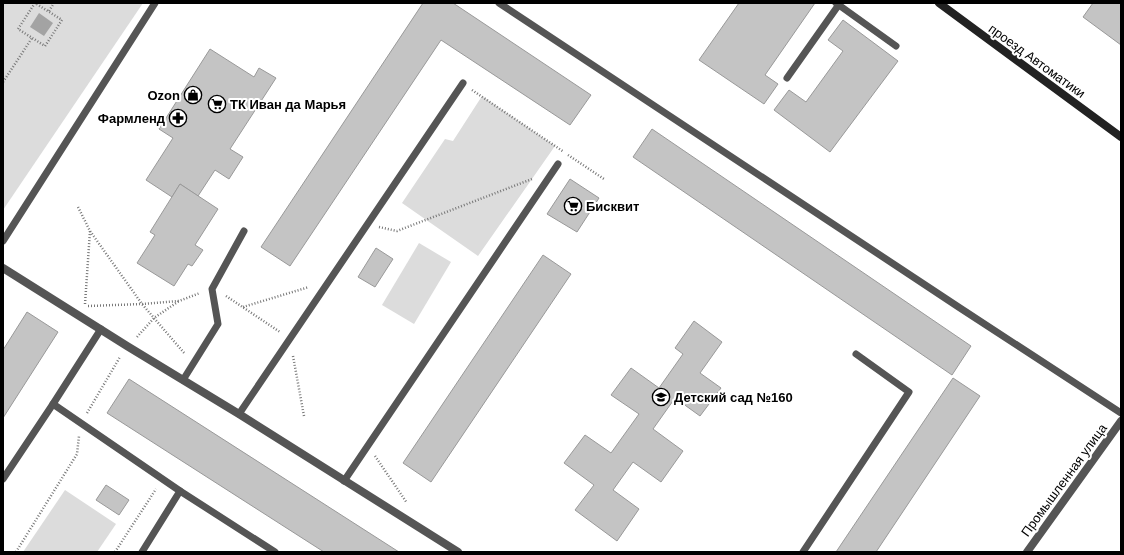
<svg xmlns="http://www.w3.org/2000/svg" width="1124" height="555" font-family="Helvetica,sans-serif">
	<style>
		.green { fill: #dcdcdc }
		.water { fill: #a3a3a3 }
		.building { fill: #c4c4c4; stroke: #999 }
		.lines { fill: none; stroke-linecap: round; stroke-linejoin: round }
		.path { stroke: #777; stroke-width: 2.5; stroke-dasharray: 1 2; stroke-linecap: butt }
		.lane { stroke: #555; stroke-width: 7 }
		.street { stroke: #555; stroke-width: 8 }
		.secondary { stroke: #222; stroke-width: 8 }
		.labels { text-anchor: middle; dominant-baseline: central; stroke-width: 4; stroke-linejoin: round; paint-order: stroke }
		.street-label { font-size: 13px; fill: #000; stroke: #fff }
		.poi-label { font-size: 13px; font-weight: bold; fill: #000; stroke: #fff; text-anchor: start }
	</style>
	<rect width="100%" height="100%" fill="#fff"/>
	<g class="green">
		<path d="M3 3H143L3 210Z"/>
		<path d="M482 96 555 146 478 256 402 203 445 139 453 141Z"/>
		<path d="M419 243 451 262 414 324 382 305Z"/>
		<path d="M65 490 116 524 97 552H23Z"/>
	</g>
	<path class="water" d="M39 13 53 23 44 36 30 27Z"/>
	<g class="building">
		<path d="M423 3H453L591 95 570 125 441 40 290 266 261 247Z"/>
		<path d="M739 3H815L765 75 778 84 764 104 699 60Z"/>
		<path d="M1093 3H1121V45L1083 17Z"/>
		<path d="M843 20 898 61 830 152 774 110 789 90 806 102 843 51 828 40Z"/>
		<path d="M210 49 254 77 259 68 276 78 230 149 243 157 229 179 215 170 198 196 180 184 172 197 146 180 173 138 159 129Z"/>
		<path d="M652 129 971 346 952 375 633 157Z"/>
		<path d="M570 179 599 198 577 232 547 214Z"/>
		<path d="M180 184 218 209 195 245 203 250 192 266 188 264 174 286 137 263 155 235 150 232Z"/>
		<path d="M376 248 393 259 375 287 358 277Z"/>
		<path d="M543 255 571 274 431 482 403 463Z"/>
		<path d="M27 312 58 332 3 418V350Z"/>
		<path d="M694 321 722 342 700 373 721 388 700 416 675 398 653 429 683 451 661 482 633 462 613 490 639 509 617 541 575 510 594 485 564 463 585 435 611 453 639 414 611 395 631 368 659 388 683 354 675 348Z"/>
		<path d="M953 378 980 396 876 552H836Z"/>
		<path d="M129 379 399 552H324L107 413Z"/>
		<path d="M106 485 129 500 119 515 96 500Z"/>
	</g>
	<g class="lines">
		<g class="path">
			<path d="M35 3 18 29 45 46 62 20 35 3"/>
			<path d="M49 11 54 3"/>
			<path d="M3 82 32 38"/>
			<path d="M472 90 564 152"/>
			<path d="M568 155 604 179"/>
			<path d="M78 207 90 231 142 304 154 318 185 354"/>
			<path d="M379 227 397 231 532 179"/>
			<path d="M226 296 280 332"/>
			<path d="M85 304 90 231"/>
			<path d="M88 306 142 304 179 301 200 293"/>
			<path d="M243 307 309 287"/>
			<path d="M137 337 154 318 179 301"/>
			<path d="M293 356 304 416"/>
			<path d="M87 413 120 357"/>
			<path d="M375 456 407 503"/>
			<path d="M16 552 77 454 79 436"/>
			<path d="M115 552 156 489"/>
		</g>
		<g class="lane">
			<path d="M499 3 960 308 1121 413"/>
			<path d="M836 3 896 46"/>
			<path d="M787 78 840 3"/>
			<path d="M3 241 155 3"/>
			<path d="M101 329 53 404 180 491 142 552"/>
			<path d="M183 380 218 324 212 289 244 231"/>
			<path d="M239 414 463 83"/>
			<path d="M3 479 53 404"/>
			<path d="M344 481 558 164"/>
			<path d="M180 491 275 552"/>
			<path d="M803 552 909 392 856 354"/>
		</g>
		<g class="street">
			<path d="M3 268 127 346 239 414 458 552"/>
			<path d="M1027 552 1121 421"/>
		</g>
		<path class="secondary" d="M939 3 1121 137"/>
	</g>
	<defs>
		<symbol id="shop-ring" viewBox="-11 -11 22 22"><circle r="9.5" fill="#fff" stroke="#000" stroke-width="1.5"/><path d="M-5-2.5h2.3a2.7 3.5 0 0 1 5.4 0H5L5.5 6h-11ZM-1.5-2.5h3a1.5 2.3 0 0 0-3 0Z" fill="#000"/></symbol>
		<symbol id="supermarket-ring" viewBox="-11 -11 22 22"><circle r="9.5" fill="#fff" stroke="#000" stroke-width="1.5"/><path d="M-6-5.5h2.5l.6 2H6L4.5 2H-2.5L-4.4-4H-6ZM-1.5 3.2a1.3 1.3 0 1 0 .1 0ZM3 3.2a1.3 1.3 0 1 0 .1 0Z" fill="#000"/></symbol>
		<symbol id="pharmacy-ring" viewBox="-11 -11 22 22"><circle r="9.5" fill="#fff" stroke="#000" stroke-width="1.5"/><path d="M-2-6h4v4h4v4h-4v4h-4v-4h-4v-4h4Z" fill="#000"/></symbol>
		<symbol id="school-ring" viewBox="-11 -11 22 22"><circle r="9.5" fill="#fff" stroke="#000" stroke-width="1.5"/><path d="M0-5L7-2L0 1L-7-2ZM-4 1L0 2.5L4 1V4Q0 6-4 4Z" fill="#000"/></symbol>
	</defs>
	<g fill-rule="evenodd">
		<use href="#shop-ring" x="183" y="85" width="20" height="20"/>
		<use href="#supermarket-ring" x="207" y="94" width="20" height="20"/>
		<use href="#pharmacy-ring" x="168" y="108" width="20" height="20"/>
		<use href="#supermarket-ring" x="563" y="196" width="20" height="20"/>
		<use href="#school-ring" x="651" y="387" width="20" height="20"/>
	</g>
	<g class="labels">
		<g class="street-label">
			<text transform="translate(1037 61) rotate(36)">проезд Автоматики</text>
			<text transform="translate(1064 480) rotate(-54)">Промышленная улица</text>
		</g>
		<g class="poi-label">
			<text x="180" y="95" text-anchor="end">Ozon</text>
			<text x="230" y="104">ТК Иван да Марья</text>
			<text x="165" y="118" text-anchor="end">Фармленд</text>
			<text x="586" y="206">Бисквит</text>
			<text x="674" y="397">Детский сад №160</text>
		</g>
	</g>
	<rect width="1124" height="555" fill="none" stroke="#000000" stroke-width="8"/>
</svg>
